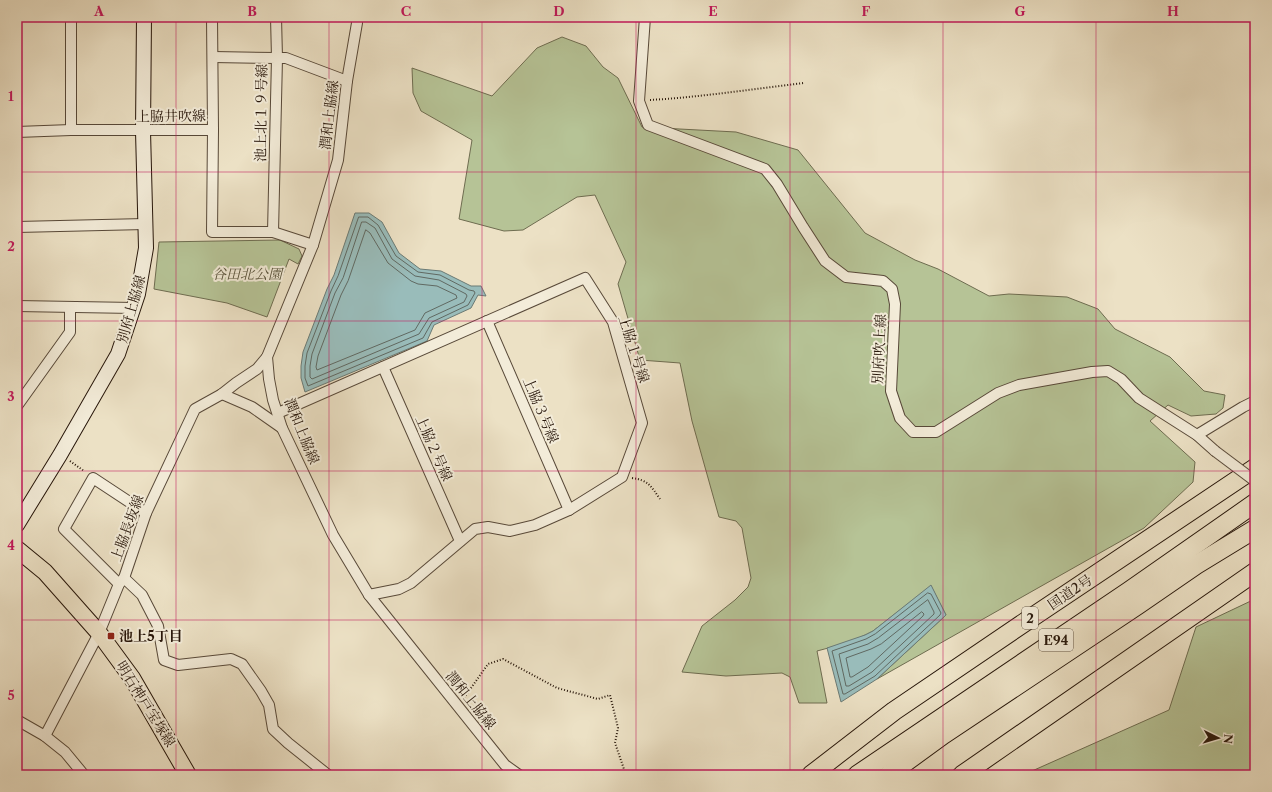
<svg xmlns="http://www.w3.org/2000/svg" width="1272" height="792" font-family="'Libre Caslon Text','Noto Serif JP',serif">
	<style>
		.green { fill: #b6c396; stroke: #6e6c50 }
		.water { fill: #99bcba; stroke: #6b7a74 }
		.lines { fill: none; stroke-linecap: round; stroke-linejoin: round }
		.shore { stroke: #606962; stroke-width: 1 }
		.street-casing { stroke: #584939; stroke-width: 12 }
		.secondary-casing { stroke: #27160a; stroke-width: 16 }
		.primary-casing { stroke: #27160a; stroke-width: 18 }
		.highway-casing { stroke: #27160a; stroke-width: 20 }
		.path { stroke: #27160a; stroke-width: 2; stroke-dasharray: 1 2; stroke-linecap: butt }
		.street { stroke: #f3ecd9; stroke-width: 10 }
		.secondary { stroke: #f3ecd9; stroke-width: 14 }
		.primary { stroke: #ece1c5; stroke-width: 16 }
		.highway { stroke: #ece1c5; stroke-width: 18 }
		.street-bridge-casing { stroke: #584939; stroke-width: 12; stroke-linecap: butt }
		.street-bridge { stroke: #f3ecd9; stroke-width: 10 }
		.grid { fill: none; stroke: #c2185b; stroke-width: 1; stroke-opacity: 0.55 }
		.poi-dot { fill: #8f2418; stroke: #f3ecd9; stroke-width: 1.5 }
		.labels { text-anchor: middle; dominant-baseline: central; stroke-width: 4; stroke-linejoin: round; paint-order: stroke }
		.shield { fill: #f3ecd9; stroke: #645648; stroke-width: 1 }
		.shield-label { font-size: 13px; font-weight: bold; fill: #27160a }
		.street-label { font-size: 14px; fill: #27160a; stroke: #f3ecd9 }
		.park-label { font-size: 14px; font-style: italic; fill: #59533b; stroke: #f3ecd9 }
		.poi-label { font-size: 14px; font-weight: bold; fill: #27160a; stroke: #f3ecd9; text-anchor: start }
		.neatline { fill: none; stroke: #c2185b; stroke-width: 1.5 }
		.grid-label { font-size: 13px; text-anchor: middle; font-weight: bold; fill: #c2185b }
	</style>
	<rect width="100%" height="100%" fill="#ece1c5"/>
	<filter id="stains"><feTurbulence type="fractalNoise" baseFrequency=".005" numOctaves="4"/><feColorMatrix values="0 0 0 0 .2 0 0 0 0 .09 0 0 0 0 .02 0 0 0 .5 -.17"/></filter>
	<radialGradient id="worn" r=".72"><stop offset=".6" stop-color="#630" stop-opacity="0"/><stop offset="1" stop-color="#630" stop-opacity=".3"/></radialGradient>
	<g class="green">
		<path d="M562 37 586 46 603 67 618 78 642 127 736 132 798 150 865 233 915 260 938 269 989 296 1009 294 1067 297 1098 309 1115 329 1170 357 1204 391 1225 395 1223 408 1216 414 1191 416 1168 405 1150 421 1195 462 1193 482 1144 528 877 679 946 615 931 586 873 631C855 641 836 646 817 651L827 703H799L790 677 782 673 726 676 682 672 702 626 735 600 748 587 751 578 742 528 736 521 719 517 692 421 680 363 640 360 618 284 626 262 595 195 577 197 523 230 504 231 459 219 472 140 421 111 413 93 412 68 492 96 537 48Z"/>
		<path d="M280 240 299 249 302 256 298 264 289 259 267 317 227 303 154 289 159 242Z"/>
		<path d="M1255 599V775H1023L1169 710 1196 627Z"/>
	</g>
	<g class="water">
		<path d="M355 213H369L382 222 399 253 420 269 441 271 471 286H481L486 296 478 295 471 308 434 325 427 341 305 392 301 378V366L303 352 327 289 334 275Z"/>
		<path d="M931 585 946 615 877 679 841 702 827 648 865 635 873 631Z"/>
	</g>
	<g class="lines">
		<g class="shore">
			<path d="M359 217H368L378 225 396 256 418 272 440 275 469 290 474 291 475 293 468 305 432 322 423 338 308 386 305 378V366L307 353 331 291 338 276Z"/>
			<path d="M362 222H366L375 228 392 259 415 276 439 280 466 294 467 296 464 302 429 318 419 334 312 379 310 377V366L312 354 335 293 343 278Z"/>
			<path d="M366 230 370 233 388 263 411 281 418 284 437 286 456 295 457 298 425 313 415 330 317 370 316 367 318 356 341 295 348 281Z"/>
			<path d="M928 593 931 594 941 613 940 615 875 676 845 694H843L832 651 866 639 875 634Z"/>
			<path d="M928 600 934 612V614L872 672 849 686H846L839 654 868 644 878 638Z"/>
			<path d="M922 612 924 614 923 616 868 667 852 677H850L846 658 871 649 881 644Z"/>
		</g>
		<defs>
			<g id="street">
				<path d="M71 17V130"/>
				<path d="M276 17 277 58H286L347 81"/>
				<path d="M357 17V23L347 81 338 160 313 245 267 357 269 379 273 400 282 428 333 535 369 595 505 765 519 775"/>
				<path d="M645 17 639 101 648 125 765 169 777 184 803 227 825 261 846 277 883 281 892 289 895 304 891 391 900 418 913 432H936L998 393 1019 385 1092 372 1108 371 1121 379 1139 398 1197 435 1215 451"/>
				<path d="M213 57 277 58 273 232"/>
				<path d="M213 130 212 232H273L313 245"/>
				<path d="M17 132 71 130H213L212 17"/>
				<path d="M17 227 145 224"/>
				<path d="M17 306 134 308"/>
				<path d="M487 321 569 510"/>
				<path d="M383 367 460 541"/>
				<path d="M222 394 252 407 282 428"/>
				<path d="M17 406 70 332V308"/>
				<path d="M278 413 585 278 613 322 642 423 622 477 569 510 535 525 510 531 488 527 475 529 411 583 399 589 369 595"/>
				<path d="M1197 435 1243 407 1255 401"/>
				<path d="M124 578 142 595 158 626 164 660 178 665 231 659 242 664 261 691 269 705 273 729 288 743 328 775"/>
				<path d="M119 584 64 529 93 478 146 513"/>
				<path d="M17 720 45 736 65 752 84 775"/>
				<path d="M45 736 99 633 119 584 124 578 146 513 195 409 222 394 236 383 257 369 267 357"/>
			</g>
			<path id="secondary" d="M17 525 60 455 118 354 138 294 146 248 143 131 144 17"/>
			<path id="primary" d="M17 549 45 572 99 633 132 678 188 775"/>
			<g id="highway">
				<path d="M811 775 894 711 1034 616 1255 468"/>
				<path d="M857 775 1129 591 1255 503"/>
				<path d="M888 775 943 735 1138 605 1196 565 1255 529"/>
				<path d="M962 775 1255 572"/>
			</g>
		</defs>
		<use href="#street" class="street-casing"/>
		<use href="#secondary" class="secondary-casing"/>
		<use href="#primary" class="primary-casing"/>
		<use href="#highway" class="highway-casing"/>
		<g class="path">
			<path d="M650 100C702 97 753 89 804 83"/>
			<path d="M70 461 84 471"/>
			<path d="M632 478C648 480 651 486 660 499"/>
			<path d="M464 698 488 664 503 659 557 688 598 699 610 695 618 728 615 743 626 775"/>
		</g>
		<use href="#street" class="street"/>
		<use href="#secondary" class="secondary"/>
		<use href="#primary" class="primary"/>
		<use href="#highway" class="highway"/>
		<defs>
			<path id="street-bridge" d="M1215 451 1255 481"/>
		</defs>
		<use href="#street-bridge" class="street-bridge-casing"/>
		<use href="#street-bridge" class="street-bridge"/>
	</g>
	<path class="grid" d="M176 17V775M329 17V775M482 17V775M636 17V775M790 17V775M943 17V775M1096 17V775M17 172H1255M17 321H1255M17 471H1255M17 620H1255"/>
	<rect class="poi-dot" x="107" y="632" width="8" height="8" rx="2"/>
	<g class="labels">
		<g class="shield">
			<rect x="1022" y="607" width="16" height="22" rx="3"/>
			<rect x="1039" y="629" width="34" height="22" rx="3"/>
		</g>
		<g class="shield-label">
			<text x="1030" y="618">2</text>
			<text x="1056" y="640">E94</text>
		</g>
		<g class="street-label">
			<text transform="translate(261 113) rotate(-89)">池上北１９号線</text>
			<text transform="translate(329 115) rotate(-83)">潤和上脇線</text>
			<text transform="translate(171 116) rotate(-1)">上脇井吹線</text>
			<text transform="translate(131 309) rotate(-74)">別府上脇線</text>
			<text transform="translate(634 349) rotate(72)">上脇１号線</text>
			<text transform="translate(879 349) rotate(-87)">別府吹上線</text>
			<text transform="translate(541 410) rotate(67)">上脇３号線</text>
			<text transform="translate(302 431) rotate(68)">潤和上脇線</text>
			<text transform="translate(434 448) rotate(66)">上脇２号線</text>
			<text transform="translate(127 528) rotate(-70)">上脇長坂線</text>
			<text transform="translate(1070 592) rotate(-34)">国道2号</text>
			<text transform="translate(471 700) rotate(51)">潤和上脇線</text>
			<text transform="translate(146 704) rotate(58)">明石神戸宝塚線</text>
		</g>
		<g class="park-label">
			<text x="247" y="274">谷田北公園</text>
		</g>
		<g class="poi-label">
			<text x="119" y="636">池上5丁目</text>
		</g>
	</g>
	<rect width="1272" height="792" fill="none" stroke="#ece1c5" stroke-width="44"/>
	<g transform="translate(1218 738) rotate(95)" stroke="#f3ecd9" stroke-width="3" paint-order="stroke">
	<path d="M0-3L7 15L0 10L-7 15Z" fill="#27160a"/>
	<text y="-6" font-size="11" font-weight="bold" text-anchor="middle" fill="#27160a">N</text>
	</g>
	<rect x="22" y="22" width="1228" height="748" class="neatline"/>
	<g class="grid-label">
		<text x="99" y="16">A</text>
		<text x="252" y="16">B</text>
		<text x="406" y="16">C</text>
		<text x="559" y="16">D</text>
		<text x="713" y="16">E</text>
		<text x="866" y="16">F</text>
		<text x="1020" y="16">G</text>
		<text x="1173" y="16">H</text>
		<text x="11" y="101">1</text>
		<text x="11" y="251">2</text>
		<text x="11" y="401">3</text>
		<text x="11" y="550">4</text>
		<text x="11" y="700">5</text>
	</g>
	<rect width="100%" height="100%" filter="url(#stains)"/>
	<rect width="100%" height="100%" fill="url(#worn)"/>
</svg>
